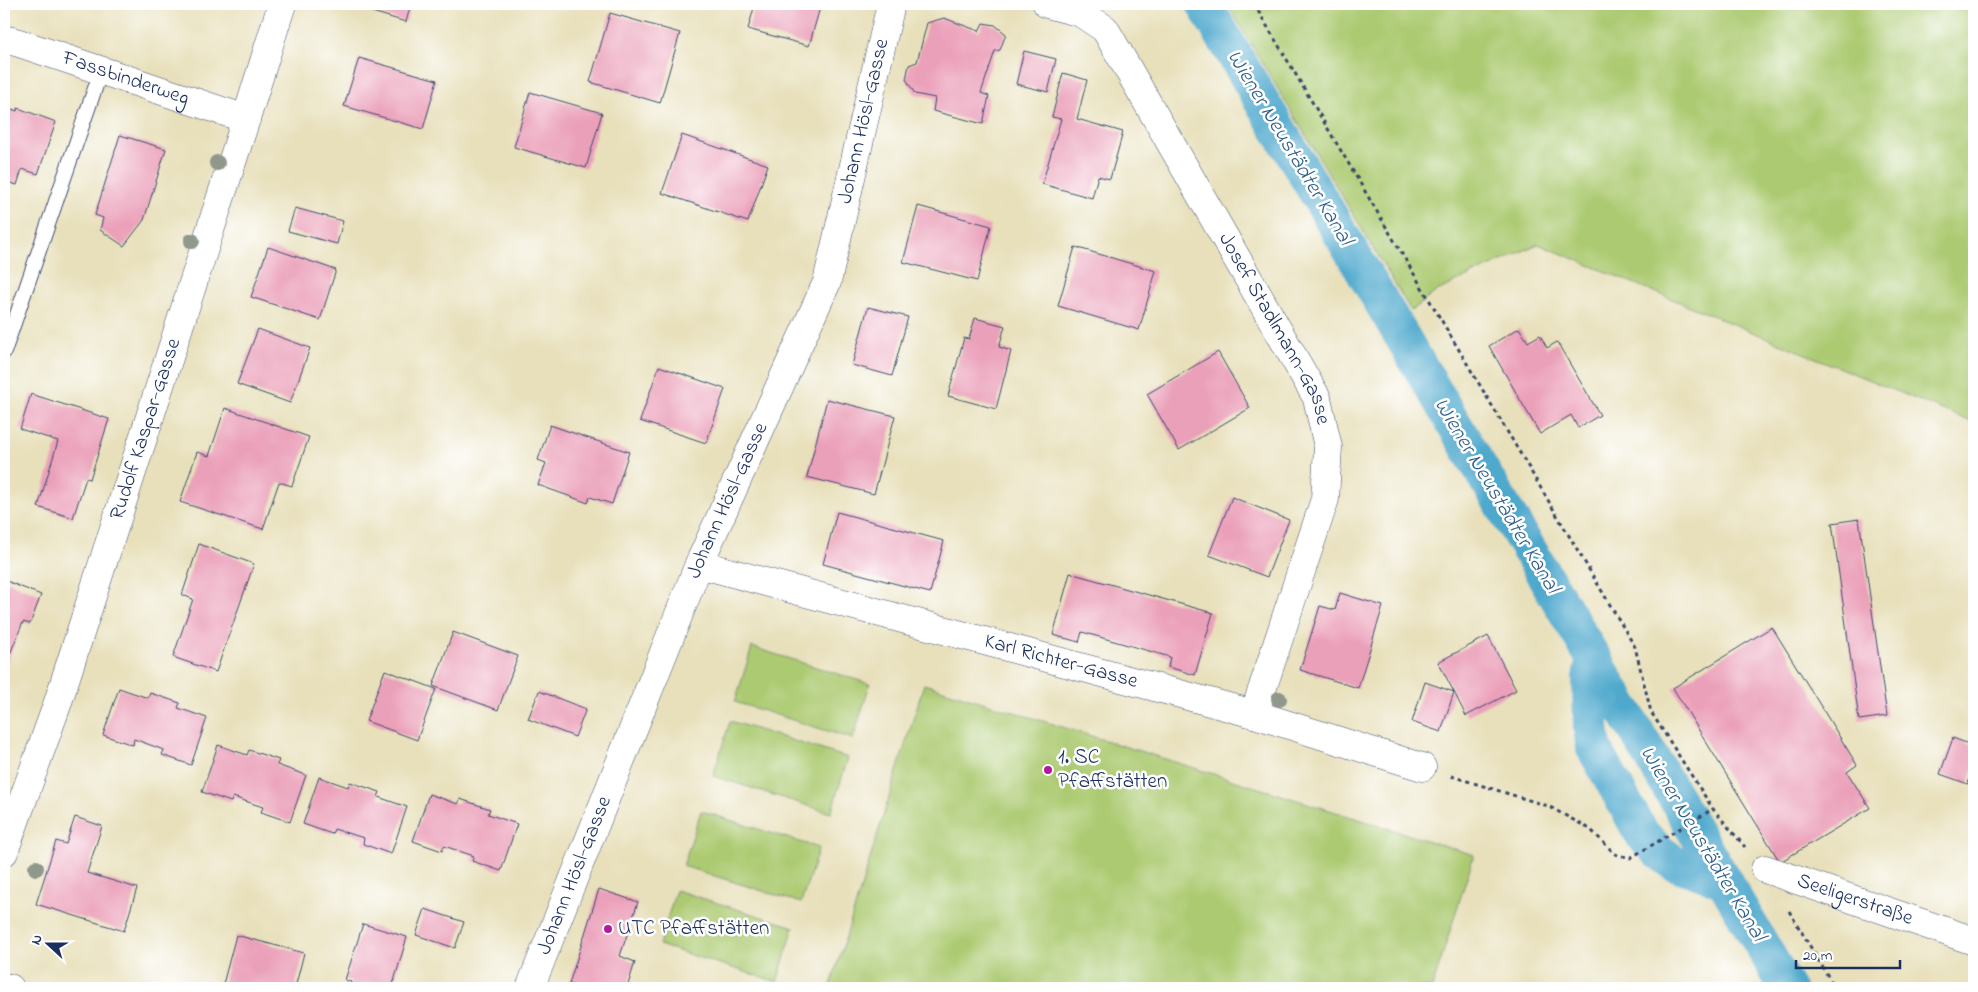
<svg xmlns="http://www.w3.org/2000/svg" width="1978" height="992" font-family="'Indie Flower',sans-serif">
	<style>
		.green { fill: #acca71; stroke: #647c68 }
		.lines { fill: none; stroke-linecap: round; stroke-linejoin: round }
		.canal { stroke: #50a9cd; stroke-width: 36 }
		.building { fill: #eba0b9 }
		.service-casing { stroke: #3a4a6c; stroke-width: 16 }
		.minor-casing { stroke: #3a4a6c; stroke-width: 29 }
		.path { stroke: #3a4a6c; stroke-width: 3; stroke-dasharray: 4 4; stroke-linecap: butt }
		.service { stroke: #fff; stroke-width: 14 }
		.minor { stroke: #fff; stroke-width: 28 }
		.tree { fill: #8f988b }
		.poi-dot { fill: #b5179e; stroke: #fff; stroke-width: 2 }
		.labels { text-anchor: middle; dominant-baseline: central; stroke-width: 5; stroke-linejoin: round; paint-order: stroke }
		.street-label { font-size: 21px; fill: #1b2f5e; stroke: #fff }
		.poi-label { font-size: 21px; fill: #1b2f5e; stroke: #fff; text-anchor: start }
		.water-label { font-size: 22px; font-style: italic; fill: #30608a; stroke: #fff }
	</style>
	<rect width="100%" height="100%" fill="#fff"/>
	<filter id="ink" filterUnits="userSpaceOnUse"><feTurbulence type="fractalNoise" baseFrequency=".02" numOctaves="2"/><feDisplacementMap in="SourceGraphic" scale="10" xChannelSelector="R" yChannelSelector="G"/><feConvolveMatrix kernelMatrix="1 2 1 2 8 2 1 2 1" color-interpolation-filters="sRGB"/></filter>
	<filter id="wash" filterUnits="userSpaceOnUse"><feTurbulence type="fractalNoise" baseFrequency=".0096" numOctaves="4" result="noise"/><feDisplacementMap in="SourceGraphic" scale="20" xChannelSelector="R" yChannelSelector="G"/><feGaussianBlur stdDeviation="1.12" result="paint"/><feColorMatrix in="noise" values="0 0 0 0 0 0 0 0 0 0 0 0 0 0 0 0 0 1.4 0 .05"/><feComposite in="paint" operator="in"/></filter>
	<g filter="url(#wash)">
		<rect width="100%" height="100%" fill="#e8e0bb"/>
		<g class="green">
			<path d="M1227 4H1974V423L1538 244 1437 291 1411 311Z"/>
			<path d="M752 647 870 684 853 739 735 702Z"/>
			<path d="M924 684 1474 855 1432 988H830Z"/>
			<path d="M730 721 848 758 831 813 713 776Z"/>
			<path d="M701 811 819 848 801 903 683 866Z"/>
			<path d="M676 890 794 927 777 982 659 945Z"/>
		</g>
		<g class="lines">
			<g class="canal">
				<path d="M1204 4 1594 659 1787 988"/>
				<path d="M1594 659 1590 678 1591 727 1594 748 1642 834 1658 851 1673 862 1725 881"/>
			</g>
		</g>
		<g id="blocks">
			<g class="building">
				<path d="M345 4H411L406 22Z"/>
				<path d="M755 4H821L809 46 748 29Z"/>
				<path d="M610 13 680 33 660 103 590 82Z"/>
				<path d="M944 18 979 31 983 23 995 25 1006 34 1000 50 995 51 981 93 989 96 983 124 933 111 935 98 915 94 906 79 909 65 917 62 927 23Z"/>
				<path d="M1024 51 1056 59 1048 92 1016 84Z"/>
				<path d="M359 58 437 80 423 129 344 106Z"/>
				<path d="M1063 73 1087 80 1077 119 1123 132 1110 179 1098 176 1092 198 1042 184 1061 119 1052 117Z"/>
				<path d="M530 92 602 113 586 168 514 147Z"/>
				<path d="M4 106 17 111 18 108 56 122 38 174 22 169 17 185 4 181Z"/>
				<path d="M120 135 166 149 144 220 124 246 100 230 103 218 95 215Z"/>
				<path d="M682 135 768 165 748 222 662 193Z"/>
				<path d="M918 206 991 226 977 281 903 262Z"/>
				<path d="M295 208 343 221 337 244 288 231Z"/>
				<path d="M268 247 336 270 320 320 251 297Z"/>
				<path d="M1075 247 1156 271 1139 330 1058 306Z"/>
				<path d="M868 307 908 317 892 376 852 365Z"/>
				<path d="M975 318 1005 326 999 347 1011 351 996 409 948 396 964 338 969 339Z"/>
				<path d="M1519 328 1528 342 1540 335 1547 348 1557 342 1600 415 1578 428 1571 415 1540 434 1489 346Z"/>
				<path d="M258 329 310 348 290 403 237 384Z"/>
				<path d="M1218 352 1250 408 1179 450 1147 394Z"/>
				<path d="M659 366 725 389 706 443 640 421Z"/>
				<path d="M31 394 109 419 90 479 86 478 73 518 38 507 58 441 20 429Z"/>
				<path d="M827 399 895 416 874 494 807 477Z"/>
				<path d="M225 408 309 437 292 486 279 482 263 529 180 502 197 452 209 456Z"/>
				<path d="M550 425 629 452 612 504 590 497 588 503 538 485 546 463 538 460Z"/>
				<path d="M1232 497 1289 520 1267 577 1209 555Z"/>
				<path d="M837 512 944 541 930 593 823 564Z"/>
				<path d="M1859 519 1887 716 1859 720 1832 523Z"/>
				<path d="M199 544 254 564 216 672 173 657 193 599 182 595Z"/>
				<path d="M1070 573 1213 613 1195 675 1168 667 1170 657 1082 632 1079 642 1053 635Z"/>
				<path d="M4 580 41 595 30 624 23 622 6 664 4 663Z"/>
				<path d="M1340 593 1383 606 1358 688 1300 670 1320 606 1335 610Z"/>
				<path d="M1772 627 1857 765 1847 772 1870 808 1780 862 1673 688Z"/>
				<path d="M453 632 518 656 498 710 433 686Z"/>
				<path d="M1488 636 1516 690 1466 716 1454 692 1441 732 1412 722 1425 682 1454 692 1438 662Z"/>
				<path d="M385 670 436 689 417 740 366 721Z"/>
				<path d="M119 688 148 698 150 693 180 703 178 708 207 718 191 765 162 755 164 750 134 739 133 745 103 735Z"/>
				<path d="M539 691 586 709 575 737 528 719Z"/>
				<path d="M1953 738 1974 746V766L1968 784 1940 774Z"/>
				<path d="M218 745 247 755 249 750 279 760 277 765 306 775 290 822 261 812 263 807 233 797 231 802 202 792Z"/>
				<path d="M319 777 348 787 350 782 380 792 378 797 407 807 391 854 363 844 364 838 334 829 332 834 303 824Z"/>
				<path d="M429 794 458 804 460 799 490 809 488 814 517 824 501 871 472 861 474 856 444 846 442 851 413 841Z"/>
				<path d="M75 817 102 826 87 873 137 888 124 931 36 904 56 841 66 844Z"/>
				<path d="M599 889 638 902 620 956 635 962 627 988H584L569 984Z"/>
				<path d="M425 909 464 922 455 948 416 935Z"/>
				<path d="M363 924 407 937 392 988H349L351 982 345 980Z"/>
				<path d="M236 935 304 953 295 988H222Z"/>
			</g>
		</g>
	</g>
	<g filter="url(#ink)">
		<use href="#blocks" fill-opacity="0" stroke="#3a4a6c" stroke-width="1"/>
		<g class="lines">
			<defs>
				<path id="service" d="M4 352 101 71"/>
				<g id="minor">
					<path id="s1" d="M1047 4 1081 13 1105 29 1317 398 1328 447 1325 499 1254 714"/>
					<path id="s2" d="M4 39 19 43 246 119"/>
					<path id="s3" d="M699 564 1254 714 1422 767"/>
					<path id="s4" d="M4 852 57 705 246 119 282 4"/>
					<path id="s5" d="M1765 869 1974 941"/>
					<path d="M4 987 10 988"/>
					<path id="s6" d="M530 988 699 564 827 282 891 4"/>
				</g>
			</defs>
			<use href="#service" class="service-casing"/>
			<use href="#minor" class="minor-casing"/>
			<g class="path">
				<path d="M1254 4 1635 647 1651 712 1713 809 1745 847"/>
				<path d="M1451 776 1548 806 1590 829 1615 854 1630 858 1713 809"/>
				<path d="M1789 911 1835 988"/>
			</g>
			<use href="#service" class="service"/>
			<use href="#minor" class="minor"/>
		</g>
		<g class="tree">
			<circle cx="217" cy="163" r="8"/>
			<circle cx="192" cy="241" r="8"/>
			<circle cx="1279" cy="699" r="8"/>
			<circle cx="36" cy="868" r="8"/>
		</g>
	</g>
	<g class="poi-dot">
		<circle cx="1048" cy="770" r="5"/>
		<circle cx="608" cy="929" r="5"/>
	</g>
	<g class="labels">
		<g class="street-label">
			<text stroke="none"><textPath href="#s2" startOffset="128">Fassbinderweg</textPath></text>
			<text stroke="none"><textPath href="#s6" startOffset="931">Johann Hösl-Gasse</textPath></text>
			<text stroke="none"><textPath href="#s1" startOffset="409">Josef Stadlmann-Gasse</textPath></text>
			<text stroke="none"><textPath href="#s4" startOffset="446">Rudolf Kaspar-Gasse</textPath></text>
			<text stroke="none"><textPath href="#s6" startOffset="526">Johann Hösl-Gasse</textPath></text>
			<text stroke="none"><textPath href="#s3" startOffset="375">Karl Richter-Gasse</textPath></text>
			<text stroke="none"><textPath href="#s6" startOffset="121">Johann Hösl-Gasse</textPath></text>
			<text stroke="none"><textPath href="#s5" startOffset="95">Seeligerstraße</textPath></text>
		</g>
		<g class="poi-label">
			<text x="1058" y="758">1. SC<tspan x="1058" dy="24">Pfaffstätten</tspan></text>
			<text x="618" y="929">UTC Pfaffstätten</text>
		</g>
		<g class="water-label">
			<text transform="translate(1289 148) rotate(59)">Wiener Neustädter Kanal</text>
			<text transform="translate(1496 496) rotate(59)">Wiener Neustädter Kanal</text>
			<text transform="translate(1702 844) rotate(59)">Wiener Neustädter Kanal</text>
		</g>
	</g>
	<rect width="1978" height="992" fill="none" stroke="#fff" stroke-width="20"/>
	<g transform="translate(48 944) rotate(291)" stroke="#ffffff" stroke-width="4" paint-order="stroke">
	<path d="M0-4L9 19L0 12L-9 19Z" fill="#1b2f5e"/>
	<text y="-8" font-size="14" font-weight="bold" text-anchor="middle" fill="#1b2f5e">N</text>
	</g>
	<path d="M1796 960v8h104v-8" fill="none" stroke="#1b2f5e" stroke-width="2.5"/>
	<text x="1803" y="960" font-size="15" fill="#1b2f5e" stroke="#ffffff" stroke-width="4" paint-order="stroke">20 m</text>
</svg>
